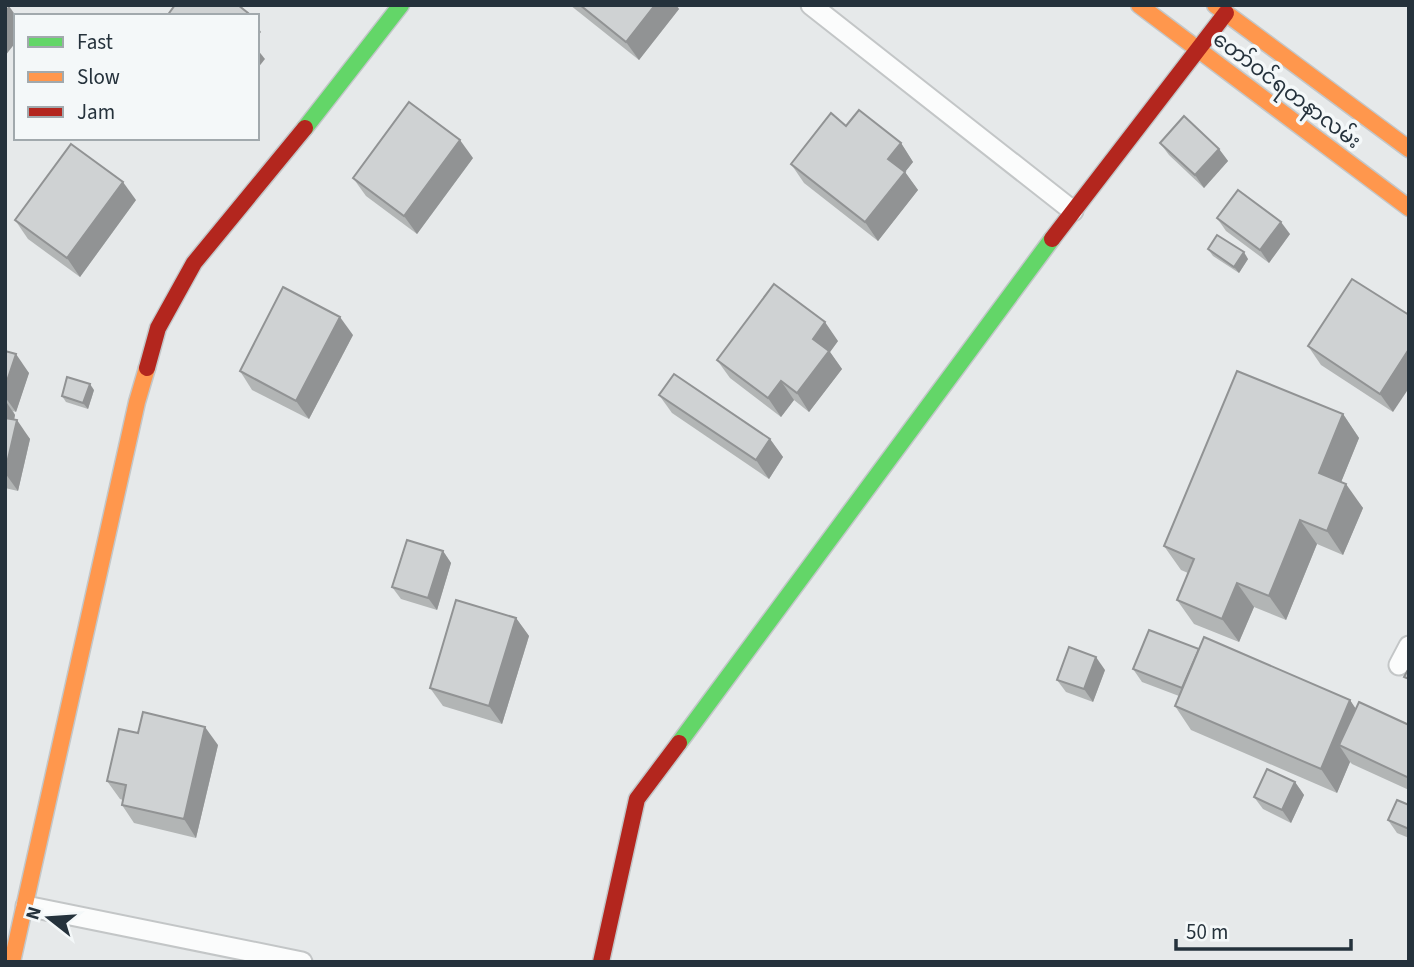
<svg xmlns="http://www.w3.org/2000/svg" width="1414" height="967" font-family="'Source Sans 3','Noto Sans Myanmar',sans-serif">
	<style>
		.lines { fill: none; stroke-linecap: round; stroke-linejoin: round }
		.street-casing { stroke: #c3c6c7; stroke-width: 23 }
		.fast-casing { stroke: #c3c7c9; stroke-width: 19 }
		.slow-casing { stroke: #c3c7c9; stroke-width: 19 }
		.jam-casing { stroke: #c3c7c9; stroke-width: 19 }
		.street { stroke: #fbfcfc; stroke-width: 19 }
		.fast { stroke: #63d668; stroke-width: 16 }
		.slow { stroke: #ff974d; stroke-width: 16 }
		.jam { stroke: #b3261e; stroke-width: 16 }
		.wall { fill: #b2b5b5 }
		.shaded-wall { fill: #919394 }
		.building { fill: #cfd2d3; stroke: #919394; stroke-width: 2 }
		.labels { text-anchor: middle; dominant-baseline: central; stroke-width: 7; stroke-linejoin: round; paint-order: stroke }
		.street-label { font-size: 21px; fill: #25323c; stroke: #f4f8f9 }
	</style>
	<rect width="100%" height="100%" fill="#e6e9ea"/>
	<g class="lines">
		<defs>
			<g id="street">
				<path d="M811 5 1073 211"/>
				<path d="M1399 665 1409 646"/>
				<path d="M26 906 302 962"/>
			</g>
			<g id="fast">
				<path d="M305 128 401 5"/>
				<path d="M679 743 1052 239"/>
			</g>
			<g id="slow">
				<path d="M1139 5 1409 208"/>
				<path d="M1215 5 1409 149"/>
				<path d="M12 962 137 402 147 368"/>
			</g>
			<g id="jam">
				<path d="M1052 239 1226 13"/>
				<path d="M147 368 158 328 194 263 305 128"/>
				<path d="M601 962 637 799 679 743"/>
			</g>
		</defs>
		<use href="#street" class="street-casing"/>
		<use href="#fast" class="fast-casing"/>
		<use href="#slow" class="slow-casing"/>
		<use href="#jam" class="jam-casing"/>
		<use href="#street" class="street"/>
		<use href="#fast" class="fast"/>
		<use href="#slow" class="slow"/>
		<use href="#jam" class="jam"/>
	</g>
	<g class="wall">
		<path d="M570 5H676L679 9 639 60Z"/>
		<path d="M846 126 901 143 913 162 905 172 918 190 878 241 804 183 791 164Z"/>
		<path d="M1160 143 1219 149 1228 161 1204 188 1169 155Z"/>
		<path d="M473 158 417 234 366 196 353 178Z"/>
		<path d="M136 200 80 277 28 239 15 220Z"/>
		<path d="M1217 218 1290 234 1269 263 1226 231Z"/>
		<path d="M1208 249 1248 259 1239 273 1213 256Z"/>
		<path d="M1352 279 1393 412 1321 365 1308 346Z"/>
		<path d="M353 335 309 419 252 390 240 371Z"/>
		<path d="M838 341 830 352 842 369 809 412 794 400 781 417 730 378 717 360Z"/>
		<path d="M5 351 29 373 16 412 13 411 15 415 14 420 30 439 18 491 5 488Z"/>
		<path d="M94 390 88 409 66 402 62 396Z"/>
		<path d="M659 395 770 439 783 457 769 479 672 413Z"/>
		<path d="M1343 414 1359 438 1341 482 1363 508 1343 555 1317 544 1286 620 1254 607 1239 642 1194 624 1177 600 1188 573 1181 570 1164 546Z"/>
		<path d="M443 551 451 563 437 610 401 599 392 587Z"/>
		<path d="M516 618 529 636 502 724 443 706 430 688Z"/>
		<path d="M1199 649 1350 700 1355 709 1409 725V790L1352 764 1350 762 1337 793 1191 730 1175 706 1179 696 1142 682 1133 669Z"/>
		<path d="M1105 670 1093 702 1066 692 1057 680Z"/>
		<path d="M138 733 218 745 196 838 134 823 122 805 123 800 120 799 107 781Z"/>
		<path d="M1295 782 1304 795 1291 823 1263 809 1254 797Z"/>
		<path d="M1409 805V838L1397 833 1388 820Z"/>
	</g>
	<g class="shaded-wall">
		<path d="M655 5H676L679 9 639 60 626 42Z"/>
		<path d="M9 6 16 16V42L5 56V10Z"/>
		<path d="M257 26 261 32 257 37Z"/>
		<path d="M257 49 265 59 257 69Z"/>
		<path d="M460 140 473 158 417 234 404 216Z"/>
		<path d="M901 143 913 162 905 172 918 190 878 241 865 222 888 159Z"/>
		<path d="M1219 149 1228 161 1204 188 1195 175Z"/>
		<path d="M123 182 136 200 80 277 67 258Z"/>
		<path d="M1281 222 1290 234 1269 263 1260 250Z"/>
		<path d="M1244 252 1248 259 1239 273 1234 267Z"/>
		<path d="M340 317 353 335 309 419 296 401Z"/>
		<path d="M825 322 838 341 830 352 842 369 809 412 797 393 813 339Z"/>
		<path d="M1409 349V388L1393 412 1380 394Z"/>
		<path d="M16 354 29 373 16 412 5 397V387Z"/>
		<path d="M781 381 794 400 781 417 768 398Z"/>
		<path d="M90 384 94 390 88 409 83 403Z"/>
		<path d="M5 400 15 415 11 434 5 427Z"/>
		<path d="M1343 414 1359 438 1335 497 1319 473Z"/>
		<path d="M17 420 30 439 18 491 5 473Z"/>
		<path d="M770 439 783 457 769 479 756 460Z"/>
		<path d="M1346 484 1363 508 1343 555 1327 531Z"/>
		<path d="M1300 520 1317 544 1286 620 1269 596Z"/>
		<path d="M443 551 451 563 437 610 428 598Z"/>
		<path d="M1237 583 1254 607 1239 642 1222 619Z"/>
		<path d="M516 618 529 636 502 724 489 706Z"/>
		<path d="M1096 657 1105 670 1093 702 1084 689Z"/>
		<path d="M1350 700 1366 724 1339 745 1350 762 1337 793 1321 769Z"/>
		<path d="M205 727 218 745 196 838 184 819Z"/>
		<path d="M1295 782 1304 795 1291 823 1282 810Z"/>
	</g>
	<g class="building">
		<path d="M175 5H238L248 13 246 16H167Z"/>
		<path d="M580 5H655L626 42Z"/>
		<path d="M409 102 460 140 404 216 353 178Z"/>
		<path d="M859 110 901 143 888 159 905 172 865 222 791 164 831 113 846 126Z"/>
		<path d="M1184 116 1219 149 1195 175 1160 143Z"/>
		<path d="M71 144 123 182 67 258 15 220Z"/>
		<path d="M1238 190 1281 222 1260 250 1217 218Z"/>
		<path d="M1217 235 1244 252 1234 267 1208 249Z"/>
		<path d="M1352 279 1409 315V349L1380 394 1308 346Z"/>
		<path d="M774 284 825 322 813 339 829 351 797 393 781 381 768 398 717 360Z"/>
		<path d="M283 287 340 317 296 401 240 371Z"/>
		<path d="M5 351 16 354 5 387Z"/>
		<path d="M1237 371 1343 414 1319 473 1346 484 1327 531 1300 520 1269 596 1237 583 1222 619 1177 600 1194 559 1164 546Z"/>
		<path d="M674 374 770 439 756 460 659 395Z"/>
		<path d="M67 377 90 384 83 403 62 396Z"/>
		<path d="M5 418 17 420 5 472Z"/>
		<path d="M407 540 443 551 428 598 392 587Z"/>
		<path d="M456 600 516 618 489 706 430 688Z"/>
		<path d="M1149 630 1199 649 1182 688 1133 669Z"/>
		<path d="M1204 637 1350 700 1321 769 1175 706Z"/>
		<path d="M1069 647 1096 657 1084 689 1057 680Z"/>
		<path d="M1409 668V679L1404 677Z"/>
		<path d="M1359 702 1409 725V778L1339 745Z"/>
		<path d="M143 712 205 727 184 819 122 805 126 785 107 781 119 729 138 733Z"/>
		<path d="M1267 769 1295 782 1282 810 1254 797Z"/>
		<path d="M1397 800 1409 805V829L1388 820Z"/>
	</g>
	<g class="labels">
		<g class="street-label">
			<text transform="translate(1287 90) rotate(37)">တော်ဝင်ရတနာလမ်း</text>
		</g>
	</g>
	<rect width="1414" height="967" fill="none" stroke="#25323c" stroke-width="14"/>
	<rect x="14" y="14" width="245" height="126" fill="#f4f8f9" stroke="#a1a9ad" stroke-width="2"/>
	<rect x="28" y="37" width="35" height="10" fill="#63d668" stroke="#a1a9ad" stroke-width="2"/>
	<text x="77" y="49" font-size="21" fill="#25323c">Fast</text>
	<rect x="28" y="72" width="35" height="10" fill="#ff974d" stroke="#a1a9ad" stroke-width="2"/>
	<text x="77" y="84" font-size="21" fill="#25323c">Slow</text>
	<rect x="28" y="107" width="35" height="10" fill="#b3261e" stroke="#a1a9ad" stroke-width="2"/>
	<text x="77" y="119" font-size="21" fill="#25323c">Jam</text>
	<g transform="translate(49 918) rotate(287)" stroke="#f4f8f9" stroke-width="5" paint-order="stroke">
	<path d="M0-5L12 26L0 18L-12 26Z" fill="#25323c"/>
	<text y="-10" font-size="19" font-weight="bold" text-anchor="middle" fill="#25323c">N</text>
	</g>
	<path d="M1176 939v10h175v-10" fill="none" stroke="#25323c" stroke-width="3.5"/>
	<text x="1186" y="939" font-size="21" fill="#25323c" stroke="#f4f8f9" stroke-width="5" paint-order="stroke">50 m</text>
</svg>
